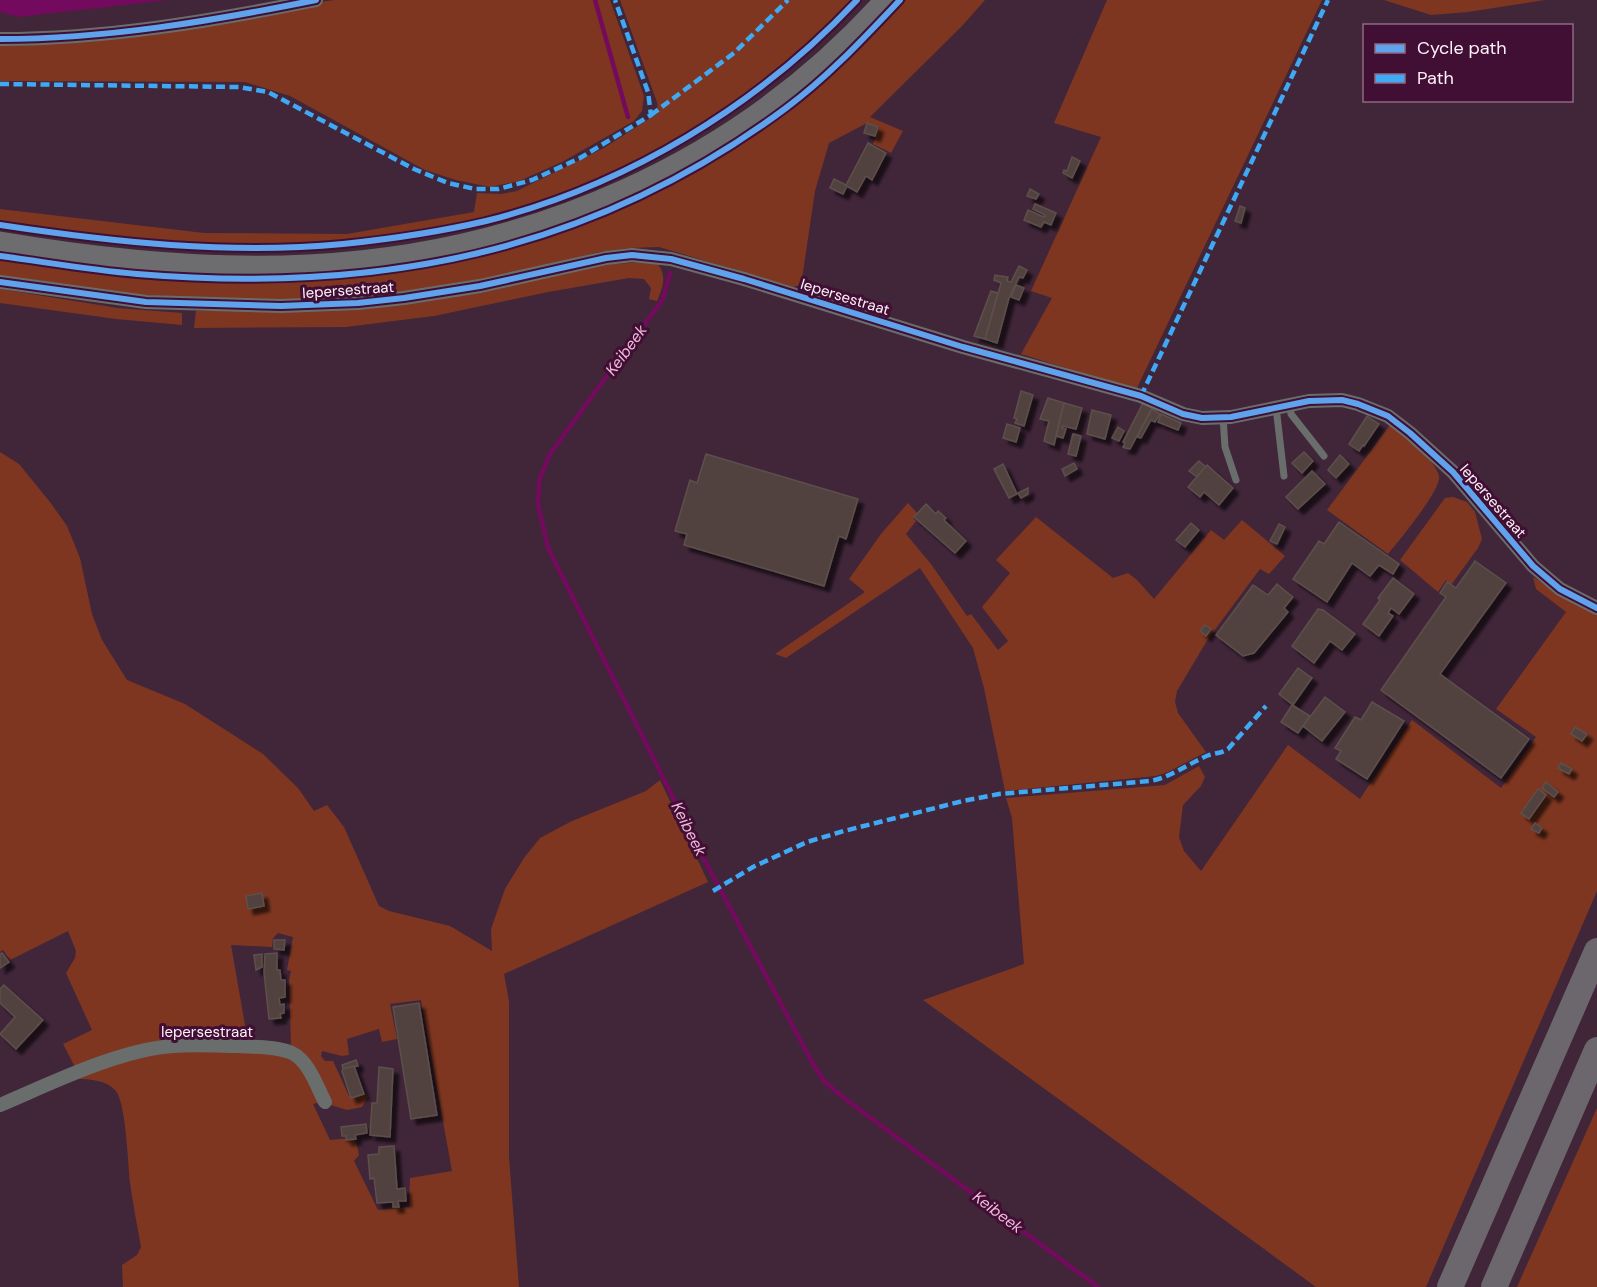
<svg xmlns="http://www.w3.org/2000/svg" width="1597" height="1287" font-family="'DM Sans',sans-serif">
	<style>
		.green { fill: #7e3620; fill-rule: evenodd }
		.water { fill: #730a5d }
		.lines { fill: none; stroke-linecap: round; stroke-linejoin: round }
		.stream { stroke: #730a5d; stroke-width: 4.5 }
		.building { fill: #51433f; stroke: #5d4f4b; stroke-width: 1.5; filter: url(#shadow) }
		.service { stroke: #696e6c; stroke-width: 7 }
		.minor { stroke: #696e6c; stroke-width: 14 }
		.primary { stroke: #6d6c6f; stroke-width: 21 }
		.motorway { stroke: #6c676d; stroke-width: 26 }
		.quiet { stroke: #3fa9f5; stroke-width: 4.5; stroke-dasharray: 9 4.5; stroke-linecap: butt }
		.cycleway-casing { stroke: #410f34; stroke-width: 10 }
		.cycleway { stroke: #60a3ed; stroke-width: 6 }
		.labels { text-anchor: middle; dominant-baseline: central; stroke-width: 6; stroke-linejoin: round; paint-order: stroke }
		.street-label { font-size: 15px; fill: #fef1f9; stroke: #410f34 }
		.water-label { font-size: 16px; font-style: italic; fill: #f0b9dd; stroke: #410f34 }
	</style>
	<defs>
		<filter id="shadow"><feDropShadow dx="5.5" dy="5.5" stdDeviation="1.5" flood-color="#0009"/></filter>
	</defs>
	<rect width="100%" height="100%" fill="#41263a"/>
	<g class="green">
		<path d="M335 0H610L644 96 642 111 634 121 562 162 519 181 490 187 456 180 425 170 290 96 245 82 0 81V43Z"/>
		<path d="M620 0H855C809 50 754 92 696 127 475 262 248 259 0 221V209L204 233 347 234 474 212 477 193 501 194 517 191 604 148 658 113 657 102Z"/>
		<path d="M906 0H985L962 26 870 117 903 131 891 153 873 144 879 127 867 123 829 143 815 191 802 279 800 285 793 287 659 247 629 248 599 252 546 266 460 284 388 295 271 301 123 294 0 278V260C51 267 102 274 153 278 194 281 236 281 277 280 297 280 317 280 337 279 508 266 672 204 807 97 843 68 875 34 906 0Z"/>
		<path d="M1107 0H1322L1136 390 1021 354 1052 298 1031 291 1101 137 1054 123Z"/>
		<path d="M1384 0H1545L1468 12 1431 15Z"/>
		<path d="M644 262 658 264C667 277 663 287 657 301L649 299 651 288 644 279 629 278 548 292 434 316 346 327 194 328 196 311H278L598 265Z"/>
		<path d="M0 289 118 308 182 313V325L116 319 0 303Z"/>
		<path d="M1390 425C1403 436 1436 460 1439 476 1442 489 1398 542 1388 554L1327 510Z"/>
		<path d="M0 452 19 464 50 502 67 526 80 558 92 614 102 640 127 680 185 704 263 754 298 788 314 811 327 805 344 827 379 906 389 911 450 926 492 951 491 929 505 889 524 858 540 838 572 821 646 791 660 780 708 882 504 974 509 1001V1157L519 1287H123L122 1265 137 1255 141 1247C137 1225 133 1204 130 1183 128 1164 126 1104 116 1091 106 1080 91 1079 77 1079L126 1059 184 1049 299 1052 291 1045 289 981 291 971 287 970 293 937 278 933 273 938 272 947 231 945 248 1042 199 1041 75 1067 63 1044 92 1030 66 973 75 958 76 951 68 931 10 960 3 950 0 952ZM421 1000 452 1171 410 1178 409 1207 378 1210 354 1161 359 1155 356 1142 352 1138 330 1140 313 1104 321 1102 347 1110 362 1107 368 1097 365 1094 349 1096 333 1061H325L321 1056 322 1051 342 1056 349 1055 347 1039 379 1029 382 1042 397 1039 390 1004Z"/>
		<path d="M1453 497 1467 502 1475 512 1482 539 1478 548 1451 585 1446 580 1438 592 1400 560 1445 498Z"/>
		<path d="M908 503 917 513 913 518 916 521 906 534 931 564 967 616 971 614 998 650 1008 641 982 607 1010 573 996 560 1036 517 1113 578 1128 573 1137 580 1154 599 1211 530 1224 540 1242 520 1285 556 1269 574 1260 569 1208 639 1177 691 1175 702 1178 713 1206 752 1168 772 1156 776 1005 791 984 688 973 648 920 568 786 658 775 654 865 592 849 579 881 534Z"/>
		<path d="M1533 577 1597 615V891L1426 1287H1316L923 1000 1024 964 1012 818 1006 798 1165 785 1199 766 1205 777 1201 786 1183 805 1179 837 1184 851 1201 871 1288 745 1360 799 1412 720 1501 788 1536 737 1496 709 1566 612 1536 589Z"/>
		<path d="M1597 1108V1287H1517Z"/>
	</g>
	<path class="water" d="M0 0H169L19 17 0 12Z"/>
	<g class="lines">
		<g class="stream">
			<path d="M595 0 628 117"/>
			<path d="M670 273 663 299 550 454 539 481 538 504 548 548 704 859 813 1064 824 1081 844 1098 1098 1287"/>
		</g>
	</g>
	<g class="building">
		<path d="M867 123 878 127 875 136 864 133Z"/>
		<path d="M868 143 886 153 872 180 866 176 857 192 847 186 843 194 830 188 834 179 846 185Z"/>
		<path d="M1072 157 1080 161 1072 178 1063 173 1064 170 1067 171Z"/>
		<path d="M1030 189 1039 194 1036 199 1027 196Z"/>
		<path d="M1035 204 1056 213 1051 225 1044 222 1041 227 1024 220 1028 210 1044 217 1045 215 1033 209Z"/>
		<path d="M1240 206 1245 208 1241 223 1235 221Z"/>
		<path d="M1019 266 1027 270 1023 278 1019 277 1009 298 997 343 985 339 1001 283 994 280 995 275 1008 277 1007 281 1011 282Z"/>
		<path d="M1016 285 1024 288 1019 300 1011 297Z"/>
		<path d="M991 291 998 293 985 339 974 336Z"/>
		<path d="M1021 391 1033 395 1024 426 1015 423 1017 419 1014 418Z"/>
		<path d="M1048 398 1064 403 1054 445 1044 441 1049 421 1040 419Z"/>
		<path d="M1064 403 1082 408 1076 429 1063 426 1062 428 1066 429 1063 438 1056 436Z"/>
		<path d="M1143 403 1152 408 1130 449 1125 448 1123 447 1125 443 1123 442Z"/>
		<path d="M1152 409 1160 414 1155 422 1151 420 1141 438 1137 437Z"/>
		<path d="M1092 410 1111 415 1105 439 1087 434Z"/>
		<path d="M1161 414 1181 423 1178 430 1158 422Z"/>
		<path d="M1367 416 1379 424 1364 446 1363 445 1359 451 1349 444Z"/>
		<path d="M1007 424 1020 428 1016 442 1003 438Z"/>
		<path d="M1118 427 1124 431 1119 441 1112 438Z"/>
		<path d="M1073 434 1081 436 1076 456 1068 454Z"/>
		<path d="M1304 452 1313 461 1302 473 1292 463Z"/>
		<path d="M706 454 858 499 846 539 839 536 824 586 684 545 687 534 675 531 690 480 697 483Z"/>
		<path d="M1340 455 1349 464 1336 478 1328 470Z"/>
		<path d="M1199 461 1206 467 1197 477 1189 471Z"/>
		<path d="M1074 463 1077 469 1065 476 1062 469Z"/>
		<path d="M1003 464 1017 494 1009 498 994 469Z"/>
		<path d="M1207 465 1233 488 1219 505 1204 492 1200 497 1188 487Z"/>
		<path d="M1312 471 1325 484 1298 509 1286 497Z"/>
		<path d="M1028 488V494L1021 498 1018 493Z"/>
		<path d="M926 504 936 514 938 511 946 518 944 520 966 541 955 553 914 517Z"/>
		<path d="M1339 522 1399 564 1393 574 1379 565 1370 576 1352 563 1327 602 1293 579 1319 541 1324 544Z"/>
		<path d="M1191 523 1199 530 1185 547 1176 540Z"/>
		<path d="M1279 524 1285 527 1277 544 1270 541Z"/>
		<path d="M1475 561 1506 583 1440 674 1529 739 1501 778 1381 690 1446 597 1440 593 1447 582 1456 588Z"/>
		<path d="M1393 578 1414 594 1399 614 1391 608 1388 613 1393 616 1379 636 1363 624 1380 600 1378 598Z"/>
		<path d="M1277 584 1293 597 1284 608 1288 612 1254 653 1243 656 1216 635 1253 585 1268 595Z"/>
		<path d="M1318 609 1323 610 1355 634 1342 650 1330 641 1314 663 1292 646Z"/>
		<path d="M1205 625 1211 629 1206 636 1200 631Z"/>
		<path d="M1298 668 1312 678 1293 705 1279 694Z"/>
		<path d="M1325 697 1345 712 1322 741 1303 726Z"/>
		<path d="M1372 702 1404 721 1367 779 1336 759 1341 751 1335 748 1355 717 1361 720Z"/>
		<path d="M1292 705 1310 716 1298 733 1281 722Z"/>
		<path d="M1575 727 1587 734 1582 741 1571 734Z"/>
		<path d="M1561 763 1572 769 1569 774 1558 768Z"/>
		<path d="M1546 782 1558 792 1554 797 1542 788Z"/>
		<path d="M1538 789 1546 795 1529 819 1521 813Z"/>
		<path d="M1535 823 1542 828 1539 833 1531 829Z"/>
		<path d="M262 893 264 906 248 909 246 896Z"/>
		<path d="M274 940H285L284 950 274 949Z"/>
		<path d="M2 953 9 962 0 968V954Z"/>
		<path d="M277 953V970H280L281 980H285V997L279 998 280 1005 284 1004V1013L280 1014 281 1018 269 1019 264 972 265 954Z"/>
		<path d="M262 954V967L256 970 254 955Z"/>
		<path d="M4 985 43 1020 16 1049 0 1034 15 1017 0 1003V989Z"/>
		<path d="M419 1003 437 1115 411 1119 393 1007Z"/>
		<path d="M356 1060 358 1066 343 1069 342 1065Z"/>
		<path d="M354 1066 364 1094 351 1098 342 1071 343 1069Z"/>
		<path d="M379 1067 393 1069 390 1137 370 1135 372 1103H377Z"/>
		<path d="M366 1124 367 1133 355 1135 356 1139 346 1140V1136H342L341 1127Z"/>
		<path d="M394 1146 397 1189 405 1188 406 1201H398L399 1207H393V1202L377 1203 374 1178 370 1179 368 1155 379 1154V1147Z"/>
	</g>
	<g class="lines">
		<g class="service">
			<path d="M1290 405 1291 414 1324 456"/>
			<path d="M1276 407 1284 476"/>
			<path d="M1223 417 1225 447 1236 480"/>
		</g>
		<g class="minor">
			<path d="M0 39C106 39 212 21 316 0"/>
			<path d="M0 282 146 302 281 306 358 303 404 298 480 286 606 258 632 255 671 259 744 279 963 347 1141 396 1183 414 1202 418 1231 417 1309 401 1342 400 1358 404 1388 416 1410 433 1453 472 1533 566 1560 589 1597 608"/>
			<path d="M0 1105C52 1083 118 1050 173 1046 195 1044 216 1046 238 1046 254 1047 277 1046 292 1053 309 1061 317 1087 325 1102"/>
		</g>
		<path class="primary" d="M0 242C100 259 207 270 308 265 528 254 737 165 885 0"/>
		<g class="motorway">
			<path d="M1450 1287 1597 951"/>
			<path d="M1494 1287 1597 1050"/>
		</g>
		<g class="quiet">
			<path d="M0 84 239 87 268 92 414 169 448 183 475 189H498L532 180 580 158 651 115 648 92 615 0"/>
			<path d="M651 115 734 53 788 0"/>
			<path d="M1141 396 1328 0"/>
			<path d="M713 891 753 867 807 842 844 831 963 801 999 794 1150 781C1172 777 1189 763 1209 755 1216 753 1222 753 1228 749L1266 706"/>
		</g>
		<defs>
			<g id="cycleway">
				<path d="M0 39C106 39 212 21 316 0"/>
				<path d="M0 225C112 242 230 255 343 244 391 239 439 232 486 221 626 186 759 105 857 0"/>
				<path d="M0 256C45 262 91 270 137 274 376 294 590 254 786 108 828 77 864 38 900 0"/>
				<path d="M0 282 146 302 281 306 358 303 404 298 480 286 606 258 632 255 671 259 744 279 963 347 1141 396 1183 414 1202 418 1231 417 1309 401 1342 400 1358 404 1388 416 1410 433 1453 472 1533 566 1560 589 1597 608"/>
			</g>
		</defs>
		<use href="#cycleway" class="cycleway-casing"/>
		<use href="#cycleway" class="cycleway"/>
	</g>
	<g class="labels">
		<g class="street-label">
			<text transform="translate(348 290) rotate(-4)">Iepersestraat</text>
			<text transform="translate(845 297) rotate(17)">Iepersestraat</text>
			<text transform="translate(1493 501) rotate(49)">Iepersestraat</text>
			<text x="207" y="1032">Iepersestraat</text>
		</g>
		<g class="water-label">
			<text transform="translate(626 350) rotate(-54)">Keibeek</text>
			<text transform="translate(689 829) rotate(63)">Keibeek</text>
			<text transform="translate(998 1212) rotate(37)">Keibeek</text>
		</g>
	</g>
	<rect x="1363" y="24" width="210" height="78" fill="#410f34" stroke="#8d6983" stroke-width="1.5"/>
	<rect x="1375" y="44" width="30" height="9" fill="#60a3ed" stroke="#8d6983" stroke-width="1.5"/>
	<text x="1417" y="54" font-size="18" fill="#fef1f9">Cycle path</text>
	<rect x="1375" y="74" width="30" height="9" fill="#3fa9f5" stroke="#8d6983" stroke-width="1.5"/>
	<text x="1417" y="84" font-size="18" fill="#fef1f9">Path</text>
</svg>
